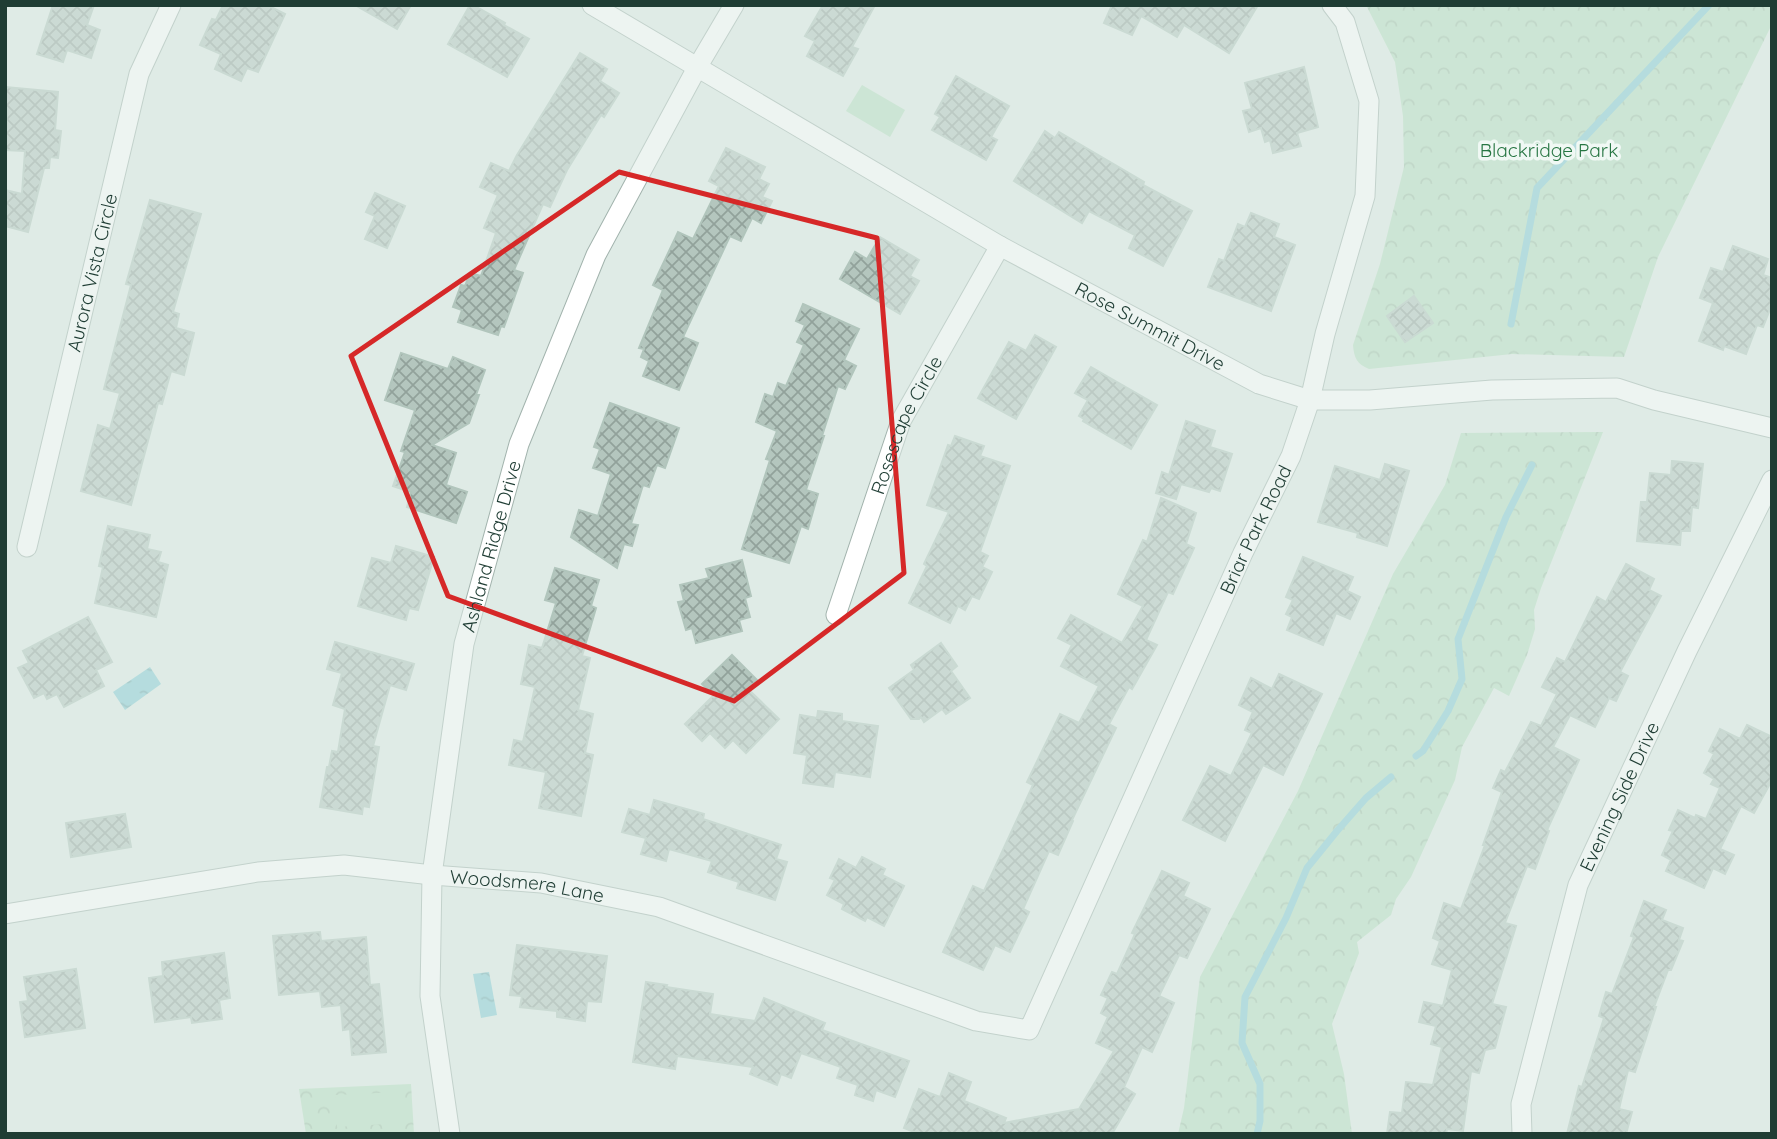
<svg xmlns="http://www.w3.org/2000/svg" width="1777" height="1139" font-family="Quicksand,sans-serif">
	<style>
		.park { fill: url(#park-crowns) }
		.pitch { fill: #b7dec0 }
		.water { fill: url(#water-ripples) }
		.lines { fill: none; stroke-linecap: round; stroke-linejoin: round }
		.stream { stroke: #83cbd4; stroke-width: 7 }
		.building { fill: url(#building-cross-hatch); stroke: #b1c5bc; stroke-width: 2 }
		.minor-casing { stroke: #a2b3ad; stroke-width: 21 }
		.minor { stroke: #fff; stroke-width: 19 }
		.marked { fill: none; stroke: #d62828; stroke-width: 5; stroke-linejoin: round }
		.labels { text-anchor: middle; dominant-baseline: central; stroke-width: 7; stroke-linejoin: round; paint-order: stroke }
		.park-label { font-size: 19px; fill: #277643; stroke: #f0f8f4 }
		.street-label { font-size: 19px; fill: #1f3d34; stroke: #f0f8f4 }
	</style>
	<defs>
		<pattern id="park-crowns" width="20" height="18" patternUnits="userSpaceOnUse" patternTransform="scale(1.75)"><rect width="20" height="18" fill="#b7dec0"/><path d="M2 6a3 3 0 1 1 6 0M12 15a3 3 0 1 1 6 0" fill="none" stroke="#9dbfa6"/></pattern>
		<pattern id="water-ripples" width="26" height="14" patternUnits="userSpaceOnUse" patternTransform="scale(1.75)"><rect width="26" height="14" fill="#83cbd4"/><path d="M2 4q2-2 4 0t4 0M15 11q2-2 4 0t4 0" fill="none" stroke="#6ba6ad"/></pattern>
		<pattern id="building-cross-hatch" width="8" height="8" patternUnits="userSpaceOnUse" patternTransform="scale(1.75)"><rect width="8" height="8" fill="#b4c6be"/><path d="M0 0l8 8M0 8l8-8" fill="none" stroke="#92a29b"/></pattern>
	</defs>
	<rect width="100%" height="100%" fill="#dfebe6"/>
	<g class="park">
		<path d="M1366 5H1772V24L1658 257 1624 357 1512 354 1369 369C1357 364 1354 358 1353 345L1380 264 1404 167 1403 116 1395 62Z"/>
		<path d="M1603 432 1541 588 1534 610 1535 629 1527 655 1509 696 1494 688 1462 747 1455 780 1411 877 1396 899 1391 915 1357 942 1359 953 1332 1024 1344 1074 1352 1134H1178L1184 1108 1200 977 1298 791 1393 574 1445 485 1461 433Z"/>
		<path d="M411 1084 414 1134H306L299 1089Z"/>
	</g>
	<g class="pitch">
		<path d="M862 85 905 110 890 137 846 111Z"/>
		<path d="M401 1092 403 1123 337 1127 335 1095Z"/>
	</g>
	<g class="water">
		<path d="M150 667 161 684 125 710 113 692Z"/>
		<path d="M489 972 497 1015 481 1018 473 974Z"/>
	</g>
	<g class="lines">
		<g class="stream">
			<path d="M1511 324 1537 188 1709 5"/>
			<path d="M1416 756 1423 751 1448 711 1462 679 1458 639 1506 517 1532 465"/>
			<path d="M1257 1134 1260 1121V1084L1242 1043 1245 997 1286 918 1307 868 1337 831 1366 798 1391 777"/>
		</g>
	</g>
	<g class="building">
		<path d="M53 5H94L87 25 100 30 91 58 67 50 63 62 37 54Z"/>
		<path d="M223 5H267L285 14 258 72 247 68 241 81 215 69 221 54 200 45 212 19 216 20Z"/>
		<path d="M355 5H411L397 29Z"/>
		<path d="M470 5H473L505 23 504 25 529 39 507 77 448 44Z"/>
		<path d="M823 5H875L852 47 858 49 843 76 807 56 815 41 805 36Z"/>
		<path d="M1112 5H1258L1229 53 1184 25 1177 37 1141 16 1132 35 1104 23Z"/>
		<path d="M580 53 607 69 600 81 619 93 604 117 601 115 567 170 550 207 543 204 514 270 523 273 504 327 501 326 498 335 458 322 462 310 453 307 461 285 465 286 470 273 481 276 496 233 484 228 498 195 480 187 491 163 509 171 517 155Z"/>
		<path d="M1304 67 1318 127 1297 133 1301 146 1273 153 1270 140 1265 142 1261 128 1249 132 1243 111 1252 109 1245 83Z"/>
		<path d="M956 76 1009 106 991 137 997 140 986 160 932 130 940 117 935 114Z"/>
		<path d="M5 87 58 92 55 130 61 131 58 158 50 157 49 168H44L28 232 5 226V190L22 194 25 151 5 150 7 109H5Z"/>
		<path d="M1045 131 1055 138 1059 132 1144 182 1143 185 1192 211 1163 266 1129 248 1135 235 1089 211 1082 223 1014 181Z"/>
		<path d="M726 148 765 167 759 179 769 184 762 197 772 201 761 223 752 218 741 241 730 236 683 337 698 343 679 390 643 376 649 361 641 357 644 349 639 348 663 290 653 285 678 232 693 239 719 186 709 181Z"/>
		<path d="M375 193 405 206 387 248 365 239 375 216 366 212Z"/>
		<path d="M150 200 201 214 173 312 179 314 176 328 194 333 184 375 171 371 162 404 158 403 131 505 81 491 98 425 110 429 120 393 104 389 131 285 126 284Z"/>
		<path d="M1251 213 1279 224 1274 237 1295 245 1271 311 1208 287 1219 259 1224 261 1238 224 1245 227Z"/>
		<path d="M880 237 919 260 910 276 919 281 900 314 840 279 855 252 867 259Z"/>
		<path d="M1733 246 1768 259 1763 275 1772 278V304L1763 327 1757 325 1746 354 1724 346 1723 350 1699 341 1713 303 1700 298 1711 268 1723 272Z"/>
		<path d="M1414 296 1433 323 1405 342 1387 316Z"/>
		<path d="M803 304 859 329 844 360 856 366 845 389 838 386 822 436H824L806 490 818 494 808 529 801 526 789 563 742 549 770 460 766 459 777 431 756 422 765 394 773 397 778 383 786 386 804 345 797 342 805 325 796 321Z"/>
		<path d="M1035 335 1056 347 1016 419 978 398 1009 342 1026 351Z"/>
		<path d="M401 353 448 369 453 357 485 370 476 395H479L469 423 432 445 456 453 446 485 467 492 456 523 407 507 411 492 393 486 405 452 401 451 415 410 385 400Z"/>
		<path d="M1091 367 1157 405 1131 449 1083 421 1084 419 1079 416 1088 400 1075 393Z"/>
		<path d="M610 403 679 428 665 468 657 465 649 487 643 485 631 524 638 525 632 546 624 544 617 568 571 537 579 510 598 516 611 474 593 468 600 449 594 447Z"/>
		<path d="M1186 421 1215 431 1210 447 1232 454 1220 491 1211 488 1209 492 1181 484 1176 499 1156 493 1162 472 1169 475Z"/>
		<path d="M955 436 984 446 980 456 1010 466 980 552 988 556 982 567 992 572 979 599 972 596 965 610 958 606 950 623 909 603 927 566 924 564 949 512 927 505 948 445 951 446Z"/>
		<path d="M1672 461 1703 464 1698 508 1692 507 1690 531H1681L1680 545 1637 541 1641 502H1647L1650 473 1671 475Z"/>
		<path d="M1385 464 1409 471 1387 546 1357 537 1358 533 1318 522 1335 466 1380 480Z"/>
		<path d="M1161 498 1196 513 1186 544 1194 548 1173 594 1168 592 1146 640 1157 645 1132 689 1129 687 1109 724 1116 728 1072 820 1073 821 1058 855 1049 851 1023 909 1029 912 1010 952 995 945 983 970 943 952 973 886 984 891 1033 785 1027 782 1060 714 1079 723 1099 686 1061 666 1072 645 1058 638 1071 615 1122 643 1143 606 1118 594 1143 540 1147 542Z"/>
		<path d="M108 526 150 535 147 549 161 552 158 562 168 565 156 617 95 603 103 567 99 566Z"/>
		<path d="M396 546 434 557 418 610 409 608 406 620 358 606 372 558 391 563Z"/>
		<path d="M1303 557 1353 577 1347 591 1360 597 1350 619 1336 613 1323 645 1287 630 1292 617 1286 614 1293 600 1286 597Z"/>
		<path d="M742 560 751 596 745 598 750 617 739 620 742 631 696 643 692 628 686 630 678 602 684 601 680 585 709 578 706 569Z"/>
		<path d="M1626 564 1654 579 1649 590 1661 596 1620 672 1628 676 1616 701 1609 698 1595 727 1570 715 1553 747 1579 760 1547 830 1549 831 1535 869 1527 866 1505 923 1516 926 1492 1004 1506 1007 1495 1048 1485 1050 1479 1073 1471 1071 1463 1131 1447 1129 1446 1134H1387L1390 1112 1402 1113 1406 1082 1433 1085 1442 1047 1431 1044 1436 1026 1419 1022 1424 1002 1443 1006 1452 970 1432 964 1440 941 1433 938 1444 903 1461 909 1485 845H1483L1502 792 1493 788 1501 770 1505 772 1531 722 1541 726 1557 694 1542 687 1557 658 1565 662 1597 597 1606 602Z"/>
		<path d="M555 568 599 580 591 606 596 608 582 656 590 658 578 710 593 714 585 753 593 755 581 816 539 808 546 772 509 765 514 740 523 742 535 687 521 684 529 645 542 648 556 603 545 600Z"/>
		<path d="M88 617 112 662 96 670 104 686 64 707 57 694 47 699 44 693 34 698 18 668 29 663 23 651Z"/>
		<path d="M335 642 414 664 406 690 390 685 373 746 379 747 369 807 363 806 362 814 320 807 327 767H329L332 751 338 752 345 709 333 705 342 673 327 669Z"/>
		<path d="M941 643 957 666 951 671 970 698 946 714 942 709 924 722 921 717 919 719H911L889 688 914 670 911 665Z"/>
		<path d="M732 655 757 680 748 689 779 719 746 753 733 740 725 748 710 733 702 741 685 724 714 695 702 684Z"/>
		<path d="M1279 674 1322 694 1283 775 1263 765 1225 841 1183 820 1210 766 1231 776 1252 733 1245 730 1253 712 1239 705 1251 678 1272 689Z"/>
		<path d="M818 711 842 714V721L878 726 870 777 835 772 833 787 803 783 807 755 794 753 800 715 817 718Z"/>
		<path d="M1747 725 1772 737V780L1754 813 1741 806 1720 849 1734 855 1725 874 1713 868 1704 888 1666 871 1671 860 1662 855 1673 831 1669 830 1678 810 1695 818 1696 815 1706 819 1720 788 1711 784 1714 779 1704 773 1714 754 1709 751 1720 729 1740 739Z"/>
		<path d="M654 800 704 814 703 819 781 845 776 859 787 862 775 900 737 888 739 882 708 872 712 861 669 849 666 861 641 854 646 838 622 832 629 809 650 815Z"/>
		<path d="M125 814 131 847 71 857 66 823Z"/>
		<path d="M862 857 885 869 882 875 904 886 884 926 867 917 865 921 842 909 844 904 827 895 835 880 830 878 839 859 856 868Z"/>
		<path d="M1162 871 1189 883 1183 896 1210 909 1187 958 1179 955 1159 996 1174 1003 1152 1052 1142 1047 1124 1087 1135 1094 1112 1134H919L904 1128 919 1089 940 1097 949 1073 971 1082 964 1101 1006 1118 1004 1123 1079 1109 1114 1051 1096 1043 1108 1017 1101 1013 1108 998 1101 995 1112 972 1117 974 1135 934 1132 933Z"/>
		<path d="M1644 901 1666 910 1662 920 1683 928 1679 940 1683 941 1671 970H1668L1654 1007H1656L1635 1072 1628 1070 1619 1109 1632 1112 1626 1134H1567L1579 1086 1582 1087 1604 1018 1599 1016 1606 992 1612 994 1634 937 1631 936Z"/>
		<path d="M320 932 321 941 366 937 370 985 379 984 386 1052 352 1055 350 1029 343 1030 341 1005 322 1007 320 991 279 995 273 936Z"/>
		<path d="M517 945 607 956 601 1002 587 1001 585 1021 557 1017V1011L520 1007 522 996 510 995Z"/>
		<path d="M224 953 230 998 219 1000 222 1019 192 1023 191 1017 155 1022 149 978 163 976 162 962Z"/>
		<path d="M76 969 85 1028 25 1037 20 1002 28 1001 24 977Z"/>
		<path d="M646 982 667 985 666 987 713 994 710 1014 755 1021 764 998 825 1023 822 1030 909 1061 895 1097 876 1090 873 1101 855 1095 858 1085 837 1078 841 1067 801 1053 791 1078 781 1074 777 1085 750 1074 753 1067 677 1056 675 1069 633 1062Z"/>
	</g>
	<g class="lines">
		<defs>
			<g id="minor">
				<path id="s1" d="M592 5 1000 246 1259 384 1310 400H1370L1492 390 1617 388 1654 400 1772 428"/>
				<path id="s2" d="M27 547 139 74 171 5"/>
				<path id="s3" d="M836 615 901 421 1000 246"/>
				<path id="s4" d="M5 914 258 872 344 865 432 875 541 883 659 907 976 1021 1029 1030 1243 553 1291 456 1310 400 1325 334 1365 196 1369 101 1345 22 1332 5"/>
				<path id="s5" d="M450 1134 430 996 432 875 464 644 519 444 596 255 698 66 734 5"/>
				<path id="s6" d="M1522 1134 1521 1104 1578 885 1687 651 1772 480"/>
			</g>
		</defs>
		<use href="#minor" class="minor-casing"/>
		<use href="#minor" class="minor"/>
	</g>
	<path d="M0 0H1777V1139H0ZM619 172 877 238 904 573 734 701 448 596 351 356Z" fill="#dfebe6" fill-opacity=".55" fill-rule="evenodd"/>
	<path class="marked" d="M619 172 877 238 904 573 734 701 448 596 351 356Z"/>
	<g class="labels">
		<g class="park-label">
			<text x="1549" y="150">Blackridge Park</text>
		</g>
		<g class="street-label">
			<text stroke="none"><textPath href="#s2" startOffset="282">Aurora Vista Circle</textPath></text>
			<text stroke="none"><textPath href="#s1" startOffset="644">Rose Summit Drive</textPath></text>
			<text stroke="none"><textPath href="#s3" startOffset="203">Rosescape Circle</textPath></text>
			<text stroke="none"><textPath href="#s4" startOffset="1601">Briar Park Road</textPath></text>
			<text stroke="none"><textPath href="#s5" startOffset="595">Ashland Ridge Drive</textPath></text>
			<text stroke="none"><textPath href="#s6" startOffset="354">Evening Side Drive</textPath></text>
			<text stroke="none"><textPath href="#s4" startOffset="527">Woodsmere Lane</textPath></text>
		</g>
	</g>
	<rect width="1777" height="1139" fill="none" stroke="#1f3d34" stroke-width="14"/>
</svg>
